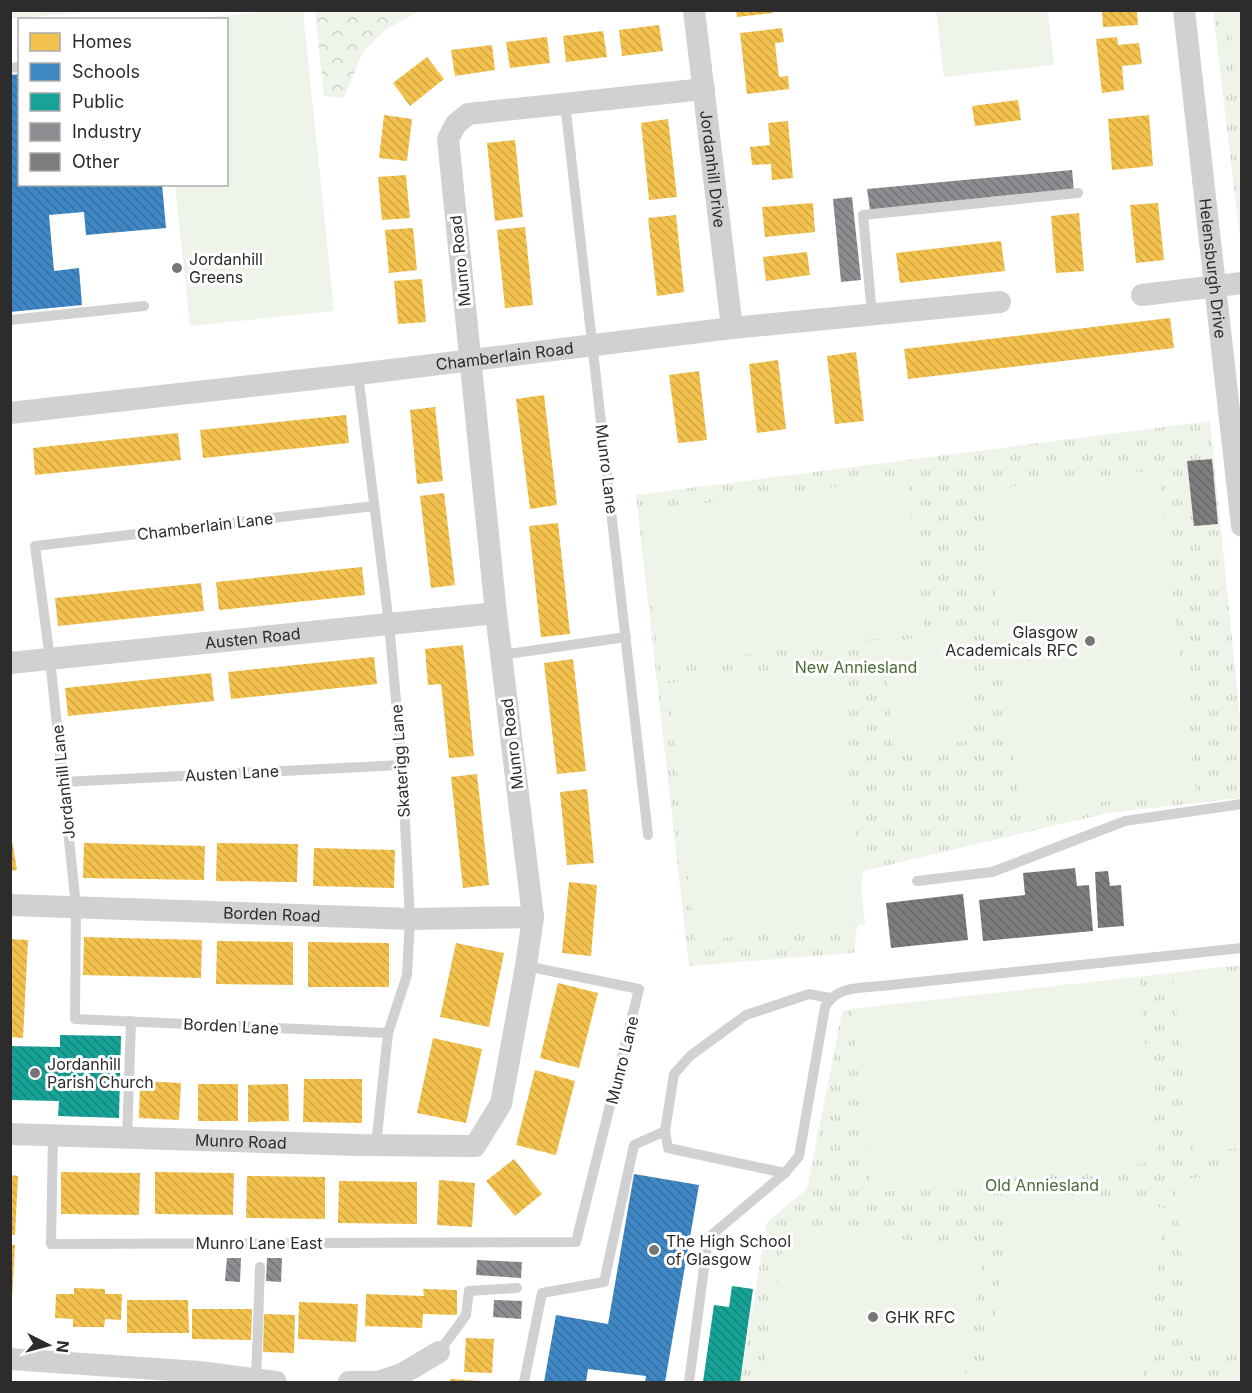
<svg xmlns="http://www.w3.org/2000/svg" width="1252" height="1393" font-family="Inter,sans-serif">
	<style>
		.forest { fill: url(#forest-crowns) }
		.park { fill: url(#park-tufts) }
		.garden { fill: #eef4e9 }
		.homes { fill: url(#homes-back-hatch) }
		.schools { fill: url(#schools-back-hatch) }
		.public { fill: url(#public-back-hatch) }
		.industry { fill: url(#industry-back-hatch) }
		.building { fill: url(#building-back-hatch) }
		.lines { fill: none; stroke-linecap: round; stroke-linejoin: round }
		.service { stroke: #d1d1d1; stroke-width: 10 }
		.minor { stroke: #d1d1d1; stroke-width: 22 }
		.poi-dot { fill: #767676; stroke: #fff; stroke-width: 2 }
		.labels { text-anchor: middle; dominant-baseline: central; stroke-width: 6; stroke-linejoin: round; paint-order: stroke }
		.street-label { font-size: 16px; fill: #2c2c2c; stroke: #fff }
		.poi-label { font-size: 16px; fill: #2c2c2c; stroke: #fff; text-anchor: start }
		.park-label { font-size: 16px; fill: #4a6a36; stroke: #fff }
	</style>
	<defs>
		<pattern id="forest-crowns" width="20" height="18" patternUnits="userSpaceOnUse" patternTransform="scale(1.5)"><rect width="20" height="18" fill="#eef4e9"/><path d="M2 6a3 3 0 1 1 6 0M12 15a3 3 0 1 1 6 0" fill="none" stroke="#ccd1c8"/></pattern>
		<pattern id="park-tufts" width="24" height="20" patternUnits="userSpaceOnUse" patternTransform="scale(1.5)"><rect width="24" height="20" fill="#eef4e9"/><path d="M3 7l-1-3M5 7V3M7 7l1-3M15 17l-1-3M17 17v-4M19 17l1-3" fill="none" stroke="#ccd1c8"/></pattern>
		<pattern id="homes-back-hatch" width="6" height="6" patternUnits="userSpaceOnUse" patternTransform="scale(1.5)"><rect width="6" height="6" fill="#f2c14e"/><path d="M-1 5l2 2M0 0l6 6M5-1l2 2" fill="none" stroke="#d0a644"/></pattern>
		<pattern id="schools-back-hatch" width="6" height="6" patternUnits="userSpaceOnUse" patternTransform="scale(1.5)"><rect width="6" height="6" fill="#3f88c5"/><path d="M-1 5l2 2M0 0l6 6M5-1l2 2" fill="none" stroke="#356fa0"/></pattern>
		<pattern id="public-back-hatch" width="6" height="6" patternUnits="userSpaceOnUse" patternTransform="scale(1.5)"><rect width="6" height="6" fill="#17a398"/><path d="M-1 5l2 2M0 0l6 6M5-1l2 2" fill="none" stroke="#15857c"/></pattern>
		<pattern id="industry-back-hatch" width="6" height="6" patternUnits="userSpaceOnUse" patternTransform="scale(1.5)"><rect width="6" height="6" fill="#8d8d92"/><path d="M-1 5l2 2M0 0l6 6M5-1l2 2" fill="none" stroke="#737377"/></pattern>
		<pattern id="building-back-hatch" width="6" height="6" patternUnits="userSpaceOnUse" patternTransform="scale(1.5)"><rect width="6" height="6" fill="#7d7d7d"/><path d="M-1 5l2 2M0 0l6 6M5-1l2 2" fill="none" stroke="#676767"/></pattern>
	</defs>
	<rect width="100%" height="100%" fill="#fff"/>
	<path class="forest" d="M315 11V10L420 11 385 30 362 53 344 98 324 96Z"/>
	<g class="park">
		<path d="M11 10H94V11L11 19Z"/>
		<path d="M1213 11H1241V246Z"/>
		<path d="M1210 421 1241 729V798L1108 813 863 871 854 953 689 966 636 495Z"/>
		<path d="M1241 965V1382H740L767 1222 807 1189 842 1012 852 1009Z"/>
	</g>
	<g class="garden">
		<path d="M278 10 303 11 334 311 190 326 175 185 226 184V20L192 19Z"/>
		<path d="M936 11H1048L1054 65 944 77Z"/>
		<path d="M1241 24H1242L1241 129 1230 25Z"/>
		<path d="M1158 470 1196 791 1021 812 983 490Z"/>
		<path d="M907 478 925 633 659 665 640 511Z"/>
		<path d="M963 633 975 740 894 750 882 642Z"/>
		<path d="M838 665 865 924 695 941 668 683Z"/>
		<path d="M1241 970V1148L1193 1153 1173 978Z"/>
		<path d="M1138 977 1158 1162 872 1193 852 1009Z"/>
		<path d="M1241 1173V1349L1191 1354 1174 1180Z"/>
		<path d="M1012 1187 1166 1208 1143 1382H986Z"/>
		<path d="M786 1222 983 1251 964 1382H763Z"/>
		<path d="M1241 1375V1382H1172Z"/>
	</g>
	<g class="homes">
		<path d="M736 10H772L773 13 737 17Z"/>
		<path d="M1102 10H1137L1138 25 1103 27Z"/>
		<path d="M659 25 663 51 622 56 619 30Z"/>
		<path d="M782 28 784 42 775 43 777 61 779 77 788 76 789 89 747 94 740 33Z"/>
		<path d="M603 31 607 57 566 62 563 36Z"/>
		<path d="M547 37 550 63 510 68 506 42Z"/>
		<path d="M1117 37 1118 45 1139 43 1142 64 1122 66 1124 90 1102 93 1096 39Z"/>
		<path d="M492 45 495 70 455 76 451 50Z"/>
		<path d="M427 57 444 79 410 106 393 83Z"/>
		<path d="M1018 100 1021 120 975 126 972 106Z"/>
		<path d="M384 115 412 119 407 161 379 158Z"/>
		<path d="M1149 115 1153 166 1112 170 1108 119Z"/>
		<path d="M668 119 677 197 649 200 641 123Z"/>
		<path d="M788 121 793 178 772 180 771 164 752 165 750 147 770 145 768 123Z"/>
		<path d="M515 140 523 217 495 221 487 143Z"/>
		<path d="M406 175 410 218 382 220 378 177Z"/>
		<path d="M813 203 815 232 765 237 762 207Z"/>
		<path d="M1158 203 1164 260 1136 263 1130 205Z"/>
		<path d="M1079 213 1084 271 1056 273 1051 216Z"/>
		<path d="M676 215 684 292 657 296 648 218Z"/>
		<path d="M525 227 533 305 505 308 497 230Z"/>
		<path d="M413 228 417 270 389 273 385 230Z"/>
		<path d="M1001 241 1005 271 900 283 896 253Z"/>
		<path d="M807 252 810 275 766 281 763 257Z"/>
		<path d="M422 279 426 322 398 324 394 281Z"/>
		<path d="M1170 318 1174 348 908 379 904 349Z"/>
		<path d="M856 352 864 421 835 424 827 356Z"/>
		<path d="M778 360 786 429 757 433 749 364Z"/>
		<path d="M699 371 707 440 678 443 669 375Z"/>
		<path d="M544 395 557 505 530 509 516 399Z"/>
		<path d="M435 407 443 481 417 484 410 410Z"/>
		<path d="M346 415 349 443 203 458 200 430Z"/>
		<path d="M178 433 181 460 35 475 33 448Z"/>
		<path d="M444 493 455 585 431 588 420 496Z"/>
		<path d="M558 523 570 634 541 637 529 526Z"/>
		<path d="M362 567 365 595 219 610 216 582Z"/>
		<path d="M201 583 204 611 58 626 55 598Z"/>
		<path d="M463 645 474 756 449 758 441 684 428 685 425 649Z"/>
		<path d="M374 657 377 684 231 699 228 672Z"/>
		<path d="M573 659 586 771 557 774 544 663Z"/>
		<path d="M211 673 214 701 68 716 65 688Z"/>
		<path d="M477 774 489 885 463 888 451 777Z"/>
		<path d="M587 789 594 863 567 865 560 792Z"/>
		<path d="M10 829 17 870 10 871Z"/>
		<path d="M84 843 205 846 204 880 83 878Z"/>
		<path d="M217 843 298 844 297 882 216 881Z"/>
		<path d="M314 848 395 850 394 888 313 886Z"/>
		<path d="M569 882 597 885 591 956 562 953Z"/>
		<path d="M84 937 202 940 201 978 83 975Z"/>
		<path d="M10 939 28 940 23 1038 10 1037Z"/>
		<path d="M217 941 293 942V985L216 984Z"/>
		<path d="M308 942 389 943V987H308Z"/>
		<path d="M456 943 504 953 489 1027 440 1017Z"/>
		<path d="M558 983 598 993 579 1068 540 1058Z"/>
		<path d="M433 1038 482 1049 466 1123 417 1113Z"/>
		<path d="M535 1070 575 1081 556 1155 516 1145Z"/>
		<path d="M304 1079H362V1123L303 1122Z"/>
		<path d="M140 1081 181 1083 179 1120 139 1118Z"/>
		<rect x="198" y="1084" width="40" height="37"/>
		<path d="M288 1084 289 1121 248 1122V1085Z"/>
		<path d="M514 1159 542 1194 515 1216 486 1181Z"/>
		<path d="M61 1172 140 1173 139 1215 61 1214Z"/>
		<path d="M155 1172 234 1173 233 1215 155 1214Z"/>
		<path d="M10 1175 18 1176 15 1235H10Z"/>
		<path d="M247 1176 325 1177V1219L246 1218Z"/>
		<path d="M439 1180 475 1183 472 1227 437 1225Z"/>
		<path d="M339 1181 417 1182V1224L338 1223Z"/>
		<path d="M10 1245H15L12 1299H10Z"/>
		<path d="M74 1288 105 1289V1294H122L121 1320 105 1319 104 1327H73V1319L55 1318 56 1294H74Z"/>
		<path d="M423 1289 457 1290V1315L423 1314 422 1328 365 1326 366 1294 424 1296Z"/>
		<path d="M127 1300H188L189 1333H127Z"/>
		<path d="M299 1302 358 1304 356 1342 298 1339Z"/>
		<path d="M192 1309H252L251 1340 192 1339Z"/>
		<path d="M264 1314 295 1315 294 1353 263 1352Z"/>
		<path d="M466 1338 494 1339 492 1373 464 1372Z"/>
		<path d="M450 1379 481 1381V1382H450Z"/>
	</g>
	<g class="schools">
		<path d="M20 74V184H162L166 228 86 235 84 212 49 215 54 271 79 268 82 305 10 312V75Z"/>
		<path d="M634 1174 699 1185 665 1382H645L646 1376 588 1369 586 1382H544L556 1315 608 1324Z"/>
	</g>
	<g class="public">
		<path d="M60 1035 121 1036 119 1118 58 1116 59 1101 10 1100V1046L60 1047Z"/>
		<path d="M732 1286 753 1289 740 1382H703L714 1305 729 1307Z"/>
	</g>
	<g class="industry">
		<path d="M1072 170 1074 191 870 210 867 189Z"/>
		<path d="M852 197 861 280 841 282 833 199Z"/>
		<path d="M227 1258H241L240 1282 225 1281Z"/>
		<path d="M267 1258H282L281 1282 266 1281Z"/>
		<path d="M477 1260 522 1262 521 1278 476 1275Z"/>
		<path d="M494 1300 522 1301 521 1319 493 1317Z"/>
	</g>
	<g class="building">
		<path d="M1212 459 1218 524 1194 526 1187 461Z"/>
		<path d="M1075 868 1077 886 1089 885 1093 931 983 941 979 900 1025 895 1023 873Z"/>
		<path d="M1108 871 1110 886 1121 885 1124 926 1098 928 1095 872Z"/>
		<path d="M963 894 968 940 891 948 886 903Z"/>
	</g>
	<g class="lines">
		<g class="service">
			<path d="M10 68 20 67"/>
			<path d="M565 103C591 347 621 591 648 835"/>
			<path d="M872 314 863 215 1078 193"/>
			<path d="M10 320 144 306"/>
			<path d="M358 374 389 624 402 765 410 919 407 975 388 1033 376 1145"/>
			<path d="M374 506 35 546 50 659 76 906 75 1019 388 1033"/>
			<path d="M501 655 626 637"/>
			<path d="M63 782 402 765"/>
			<path d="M917 881 992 872 1125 821 1242 804"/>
			<path d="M53 1135 51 1244 576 1242 639 989 526 966"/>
			<path d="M127 1138 131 1021"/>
			<path d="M785 1173 668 1148 665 1131 674 1074 690 1056 746 1015 809 994 830 998"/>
			<path d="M439 1352 466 1315 469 1291 517 1288"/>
			<path d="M256 1380 260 1267"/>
			<path d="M524 1382 542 1293 604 1282 634 1145 665 1131"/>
			<path d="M689 1382 708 1238 785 1173 799 1156 825 1007C837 986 859 988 881 986L1242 948"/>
		</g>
		<g class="minor">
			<path id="s1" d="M694 10 732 328"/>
			<path id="s2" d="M1184 10 1242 526"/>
			<path d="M1142 295 1242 283"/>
			<path id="s3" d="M10 413 358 374 732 328 1000 302"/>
			<path id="s4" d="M10 663 496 613"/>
			<path id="s5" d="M10 905 410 919 533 917"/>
			<path id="s6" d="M10 1134 358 1145 475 1146 501 1104 526 966 533 917 496 613 448 139 456 124 468 114 704 89"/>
			<path d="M10 1359 199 1372 276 1382"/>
			<path d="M349 1382H378L402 1374 439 1352"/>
		</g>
	</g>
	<g class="poi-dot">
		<circle cx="177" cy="268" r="6"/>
		<circle cx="1090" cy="641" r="6"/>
		<circle cx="35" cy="1073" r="6"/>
		<circle cx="654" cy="1250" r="6"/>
		<circle cx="873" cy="1317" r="6"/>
	</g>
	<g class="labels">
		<g class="street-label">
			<text stroke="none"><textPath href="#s1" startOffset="160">Jordanhill Drive</textPath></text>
			<text transform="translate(460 261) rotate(-96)">Munro Road</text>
			<text stroke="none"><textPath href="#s2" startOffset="260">Helensburgh Drive</textPath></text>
			<text stroke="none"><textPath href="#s3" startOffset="498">Chamberlain Road</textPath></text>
			<text transform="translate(607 469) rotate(83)">Munro Lane</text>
			<text transform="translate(205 526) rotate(-7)">Chamberlain Lane</text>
			<text stroke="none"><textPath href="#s4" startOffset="244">Austen Road</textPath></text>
			<text transform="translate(512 744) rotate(-97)">Munro Road</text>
			<text transform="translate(400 761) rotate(-94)">Skaterigg Lane</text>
			<text transform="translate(232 773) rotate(-3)">Austen Lane</text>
			<text transform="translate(63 782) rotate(-96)">Jordanhill Lane</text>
			<text stroke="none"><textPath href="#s5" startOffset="262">Borden Road</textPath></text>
			<text transform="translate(231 1026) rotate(3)">Borden Lane</text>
			<text transform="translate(622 1060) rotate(-76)">Munro Lane</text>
			<text stroke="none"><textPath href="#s6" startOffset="231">Munro Road</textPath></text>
			<text x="259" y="1243">Munro Lane East</text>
		</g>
		<g class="poi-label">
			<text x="189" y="259">Jordanhill<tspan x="189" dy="18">Greens</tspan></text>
			<text x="1078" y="632" text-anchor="end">Glasgow<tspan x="1078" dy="18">Academicals RFC</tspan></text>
			<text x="47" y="1064">Jordanhill<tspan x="47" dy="18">Parish Church</tspan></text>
			<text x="666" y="1241">The High School<tspan x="666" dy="18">of Glasgow</tspan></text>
			<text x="885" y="1317">GHK RFC</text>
		</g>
		<g class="park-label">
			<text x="856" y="667">New Anniesland</text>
			<text x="1042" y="1185">Old Anniesland</text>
		</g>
	</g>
	<rect width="1252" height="1393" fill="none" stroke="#2c2c2c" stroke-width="24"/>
	<rect x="18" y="18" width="210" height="168" fill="#ffffff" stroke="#ababab" stroke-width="1.5"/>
	<rect x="30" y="33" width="30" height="18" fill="#f2c14e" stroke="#ababab" stroke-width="1.5"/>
	<text x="72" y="48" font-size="18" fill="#2c2c2c">Homes</text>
	<rect x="30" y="63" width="30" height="18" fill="#3f88c5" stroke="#ababab" stroke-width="1.5"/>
	<text x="72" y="78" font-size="18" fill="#2c2c2c">Schools</text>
	<rect x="30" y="93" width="30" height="18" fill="#17a398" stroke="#ababab" stroke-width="1.5"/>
	<text x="72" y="108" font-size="18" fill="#2c2c2c">Public</text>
	<rect x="30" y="123" width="30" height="18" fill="#8d8d92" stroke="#ababab" stroke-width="1.5"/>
	<text x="72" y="138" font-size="18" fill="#2c2c2c">Industry</text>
	<rect x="30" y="153" width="30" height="18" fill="#7d7d7d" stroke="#ababab" stroke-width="1.5"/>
	<text x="72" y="168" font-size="18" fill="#2c2c2c">Other</text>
	<g transform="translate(48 1345) rotate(96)" stroke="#ffffff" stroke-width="4.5" paint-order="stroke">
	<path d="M0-4.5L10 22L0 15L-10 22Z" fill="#2c2c2c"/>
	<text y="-9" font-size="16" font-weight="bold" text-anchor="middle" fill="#2c2c2c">N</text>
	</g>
</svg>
